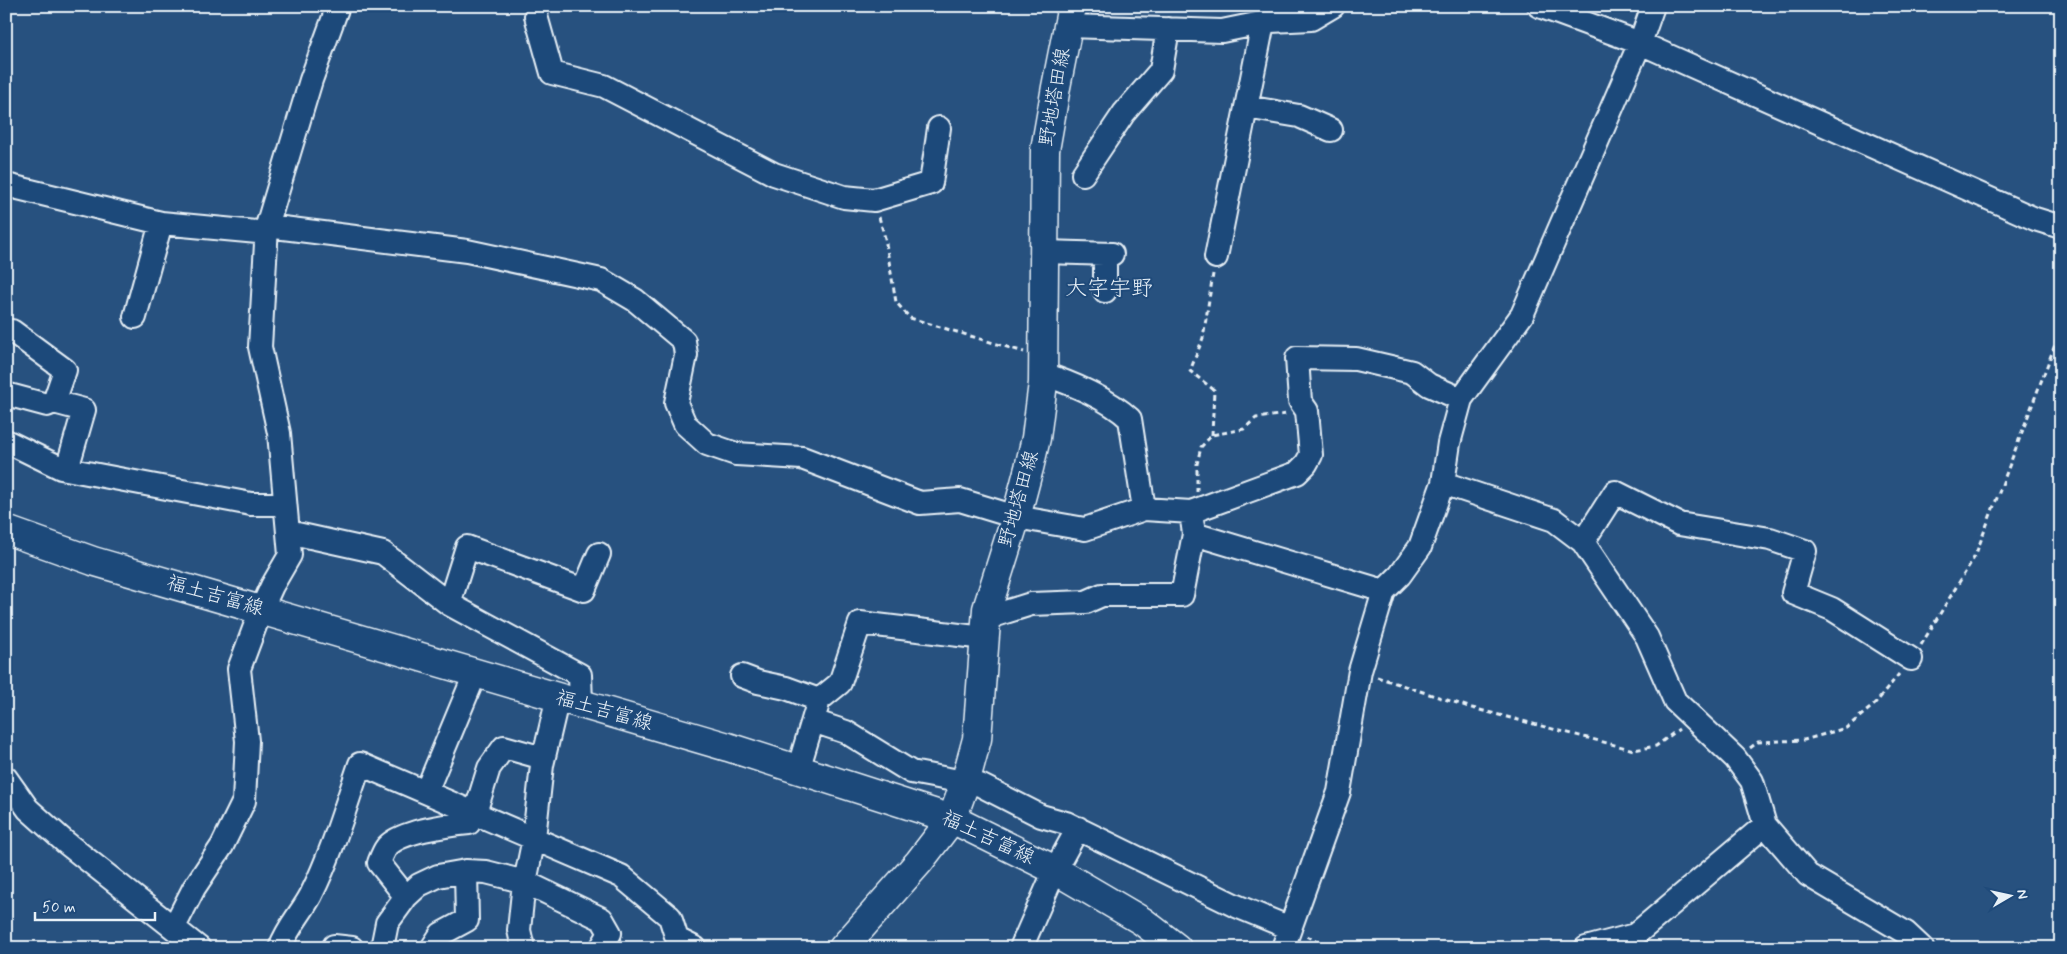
<svg xmlns="http://www.w3.org/2000/svg" width="2067" height="954" font-family="Mynerve,'Klee One',sans-serif">
  <style>
    .lines { fill: none; stroke-linecap: round; stroke-linejoin: round }
    .minor-casing { stroke: #e8f1f8; stroke-width: 26 }
    .major-casing { stroke: #e8f1f8; stroke-width: 31 }
    .path { stroke: #e8f1f8; stroke-width: 3; stroke-dasharray: 5 4; stroke-linecap: butt }
    .minor { stroke: #1f4a7a; stroke-width: 22 }
    .major { stroke: #1f4a7a; stroke-width: 28 }
    .labels { text-anchor: middle; dominant-baseline: central; stroke-width: 4; stroke-linejoin: round; paint-order: stroke }
    .street-label { font-size: 20px; fill: #e8f1f8; stroke: #1f4a7a }
    .quarter-label { font-size: 22px; fill: #e8f1f8; stroke: #1f4a7a }
  </style>
  <rect width="100%" height="100%" fill="#27517f"/>
  <filter id="ink" filterUnits="userSpaceOnUse"><feTurbulence type="fractalNoise" baseFrequency=".02" numOctaves="2"/><feDisplacementMap in="SourceGraphic" scale="10" xChannelSelector="R" yChannelSelector="G"/><feConvolveMatrix kernelMatrix="1 2 1 2 8 2 1 2 1" color-interpolation-filters="sRGB"/></filter>
  <g filter="url(#ink)">
    <g class="lines">
      <defs>
        <path id="minor" d="M538,6L536,16L552,73L604,86L774,174L844,197L874,200L931,183L939,128
          M1539,6L1640,43L2035,219L2061,227
          M1068,26L1222,31L1271,21L1311,19L1333,6
          M1246,107L1299,116L1331,130
          M1083,174L1124,113L1161,70L1168,29
          M6,185L161,223L268,233
          M267,226L467,251L601,280L635,300L684,341L686,355L676,403L685,424L707,444L736,454L802,458L920,503L960,500L1016,517L1085,529L1144,509L1191,512L1194,534L1384,591
          M1044,252L1112,254
          M1105,254V291
          M1216,257L1263,23
          M135,317L161,223
          M6,333L12,331L65,370L54,402L47,405L6,394
          M1043,374C1071,383 1109,399 1130,419L1144,509
          M54,402L84,410L67,469
          M6,441L61,468L251,504H285
          M1443,483L1554,520L1583,542L1647,637L1675,701L1735,758L1752,781L1765,825L1808,875L1906,933L1922,948
          M1191,512L1297,473L1306,464L1311,455L1307,411L1300,401L1297,358L1356,359L1412,372L1429,385L1461,399
          M288,532L383,553L449,604
          M1583,542L1615,492L1679,524L1770,539L1805,551L1793,593L1832,609L1911,659
          M986,618L1031,604L1086,602L1102,595H1182L1194,534
          M742,676L758,682L786,688L819,700
          M581,704L580,675L449,604L467,547L584,590L599,554
          M813,721L846,732L911,772L980,785L1041,816L1066,823L1234,905L1290,928
          M798,770L819,700L840,683L860,623L984,638
          M6,778L28,809L65,842L199,948
          M426,792L475,674
          M406,897L379,863C381,858 383,852 386,848C398,831 449,825 469,823L475,813L489,768L504,747L543,758
          M174,927L194,888L222,846L244,801L247,741L239,669L261,610L272,586L290,555L279,433L260,347L267,226L311,80L338,6
          M280,948C288,926 301,914 311,895C332,853 345,808 360,764L621,876L670,917L677,939L695,948
          M333,948L334,946L352,948
          M382,948L387,923L406,897L419,885L438,876L466,871
          M432,948L441,934L467,920L466,871L486,872L525,882L602,919L610,933L601,948
          M523,948L519,930L523,892L534,838L542,765L558,697
          M1021,948L1055,870L1078,828
          M1283,948L1339,792L1360,671L1384,591L1400,575L1420,547L1443,483L1449,443L1461,399L1522,315L1640,43L1653,6
          M1586,948L1635,935L1765,825"/>
        <path id="major" d="M6,530L93,561L728,747L952,819L1055,870L1142,921L1177,948
          M843,948L919,862L952,819L965,783L977,739L987,609L1016,517L1029,468L1036,438L1043,383L1045,150L1056,87L1072,6"/>
      </defs>
      <!-- minor casing -->
      <use href="#minor" class="minor-casing"/>
      <!-- major casing -->
      <use href="#major" class="major-casing"/>
      <!-- path -->
      <path class="path" d="M879,217L885,238L896,302L910,318L1024,352
        M1212,435L1214,390L1190,371L1203,338L1213,274
        M1197,492V464L1201,447L1212,435L1244,429L1256,418L1287,414
        M1921,645L1975,556L2061,329
        M1377,677L1472,708L1634,750L1656,746L1679,729
        M1750,748L1758,742L1804,740L1846,728L1875,704L1899,674
        M1307,936L1331,948"/>
      <!-- minor -->
      <use href="#minor" class="minor"/>
      <!-- major -->
      <use href="#major" class="major"/>
    </g>
  </g>
  <g class="labels">
    <!-- street labels -->
    <g class="street-label">
      <text transform="translate(1055 97) rotate(-80)">野地塔田線</text>
      <text transform="translate(1019 499) rotate(-74)">野地塔田線</text>
      <text transform="translate(215 596) rotate(16)">福土吉富線</text>
      <text transform="translate(604 711) rotate(16)">福土吉富線</text>
      <text transform="translate(988 838) rotate(25)">福土吉富線</text>
    </g>
    <!-- quarter labels -->
    <g class="quarter-label">
      <text x="1109" y="289">大字宇野</text>
    </g>
  </g>
  <!-- margin -->
  <rect width="2067" height="954" fill="none" stroke="#1f4a7a" stroke-width="25"/>
  <rect x="12" y="12" width="2042" height="929" fill="none" stroke="#e8f1f8" stroke-width="2" filter="url(#ink)"/>
  <!-- north arrow -->
  <g transform="translate(2010 896) rotate(81)" stroke="#1f4a7a" stroke-width="4" paint-order="stroke">
  <path d="M0-4L9 19L0 12L-9 19Z" fill="#e8f1f8"/>
  <text y="-8" font-size="14" font-weight="bold" text-anchor="middle" fill="#e8f1f8">N</text>
  </g>
  <!-- scale -->
  <path d="M35 912v8h120v-8" fill="none" stroke="#e8f1f8" stroke-width="2.5"/>
  <text x="42" y="912" font-size="15" fill="#e8f1f8" stroke="#1f4a7a" stroke-width="4" paint-order="stroke">50 m</text>
</svg>
